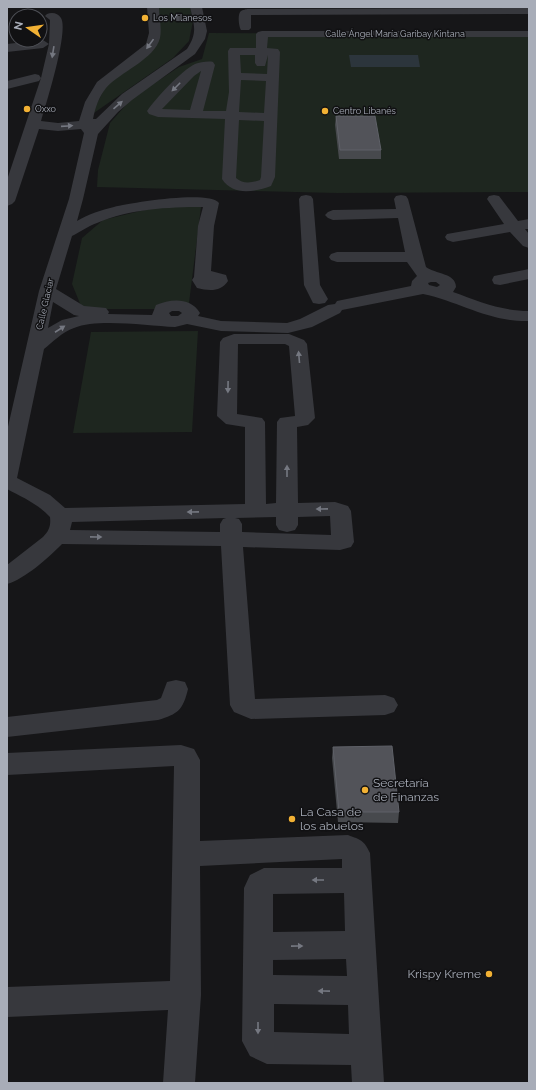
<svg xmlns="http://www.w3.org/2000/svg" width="536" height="1090" font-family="Raleway,sans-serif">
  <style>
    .green { fill: #1e261f }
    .water { fill: #2c353c }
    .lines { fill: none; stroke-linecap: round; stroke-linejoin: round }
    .minor { fill: #37383d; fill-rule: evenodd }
    .wall { fill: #47494d }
    .building { fill: #525359; stroke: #5f6168 }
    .oneway { fill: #757881 }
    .poi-dot { fill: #f2b134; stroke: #111113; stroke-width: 1.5 }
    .labels { text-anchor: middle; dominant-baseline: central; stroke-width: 3; stroke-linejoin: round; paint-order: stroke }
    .far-poi-label { font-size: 9px; fill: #a8adb8; stroke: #111113; text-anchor: start }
    .far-street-label { font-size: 9px; fill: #a8adb8; stroke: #111113 }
    .near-poi-label { font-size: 12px; fill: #a8adb8; stroke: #111113; text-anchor: start }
  </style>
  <rect width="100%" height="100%" fill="#161618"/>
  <!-- green -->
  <path class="green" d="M157,7H190L193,21L189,41L173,58L91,115L107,84L158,39Z
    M209,33L529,35V192L337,193L97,187L98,170L110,123L132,98L179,67L202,59Z
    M157,207H201L189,303L160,304L155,309H90L81,306L72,284L82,238L103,220Z
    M198,331L192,432L73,433L91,332Z"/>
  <!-- water -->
  <path class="water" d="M349,55H418L420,67H351Z"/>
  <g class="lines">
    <!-- minor -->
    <path class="minor" d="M147,7H159C159,17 162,28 160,38C155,59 120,72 106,88C99,97 95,108 93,119H96L122,94L187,49C198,32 194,25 190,7H202L207,31L205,39L195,54L132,100L118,112L98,134L83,199L77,221C89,214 101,210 114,207C130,203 209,190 219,203L214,226L211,271L226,275L228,281C221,292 209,291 197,288L192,280L194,277L198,226L203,207C167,207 130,209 97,223C88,226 80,232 72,236L56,289L84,306L106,308L109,312L108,314L152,315L156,305C171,299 190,297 200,313L198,316L221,321L287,323L300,319L328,305L335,304L337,301L411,286L412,281L417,276L407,262H337L331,260L329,257L331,254L337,252H405L398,218L333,220L328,218L325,215L328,212L333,210L396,209L394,199L396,196L401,195L406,196L408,199L426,267C435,274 456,273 456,287L453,292C478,301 501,311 529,311V321C488,322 461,302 423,294L342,310L340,313L312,327L288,333L221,331L187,324L175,327C148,326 98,318 74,328C62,332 53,342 44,349L17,478L50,495L65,508L245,504V427L226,424L217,416L220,342L223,338L234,334H289L304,340L307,344L315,418L308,425L297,427L298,503L335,502L348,506L351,511L354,542L351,547L340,550L243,547L255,699L385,695L394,698L398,705L394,712L385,715L251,719L234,712L230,705L221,546L62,544C48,558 25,579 7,584V565L43,537C49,531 51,526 50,517C38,504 22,497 7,489V431L39,291L69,199L84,133L81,129L58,131L39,129L15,201L12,204L7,206V180L41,78L39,81L7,89V81L35,74L39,75L41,78L49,44L43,48L7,52V44L43,40L49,44L50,20L45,16L47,14C52,12 58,13 61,18C69,31 46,104 41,121L58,123L79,121L85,102L97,82L146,44L149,33ZM431,282H436L440,285L437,287L429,285L428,283ZM53,302L74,315L79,316L62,320L48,328ZM172,311H179L182,313L178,316H171L169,313ZM238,344H285L289,346L295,416L280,418L277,422L276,503L266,504L265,422L262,418L237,414ZM330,516L331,535L242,532V524L239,519L235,518L276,517V525L279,530L287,532L295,530L298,525V517ZM226,518L223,519L220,524V532L70,530L72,522Z
      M529,8V14L251,15V28L249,30H241C239,27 237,14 241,11C242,10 247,9 248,9Z
      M262,31H529V37H268L267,48L278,49L280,52L275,177L271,186C254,192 233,196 222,179L225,119L158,117L149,114L147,111C156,98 181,71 195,64C200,62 209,61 213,62L215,65L203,111H226L229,92L228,51L230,48H256V34L258,32ZM240,55H255V63L257,66H265L268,55L267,74L241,73ZM201,71L190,110L162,109L194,76ZM241,80L266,81L264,113L239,112ZM239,120L264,121L261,177L260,180C251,183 243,184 236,178Z
      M306,195L311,196L313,199L320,285L328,299L325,303L319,304L313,303L304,285L299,199L301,196Z
      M494,195L499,196L518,221L529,219V229H525L529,234V248L523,246L510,232L453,242L447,240L445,237L447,234L504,224L487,199L489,196Z
      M529,269V279L500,285L494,284L492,280L494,276Z
      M176,680L185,682L188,689C183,710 178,714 158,720L7,737V717L157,700L161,698L167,682Z
      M181,745L194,749L200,760V841L348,835C361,840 364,840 370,853L384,1083H352L351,1065L267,1064L250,1056L242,1041L244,888L250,875L264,868H342V859L200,866L201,995L195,1083H163L168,1010L7,1017V987L170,981L174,766L7,775V753ZM344,893L345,931L273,932V894ZM346,959L347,976L273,975V960ZM274,1004L348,1005L349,1034L274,1032Z"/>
  </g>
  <!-- wall -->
  <path class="wall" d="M336,116L381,150V159H339L335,125Z
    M333,747L399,812L398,823L338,822L332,758Z"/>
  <!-- building -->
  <path class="building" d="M336,116H375L381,150H340Z
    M392,746L399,812H339L333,747Z"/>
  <!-- one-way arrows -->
  <defs><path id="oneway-solid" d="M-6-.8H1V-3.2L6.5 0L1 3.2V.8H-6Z"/></defs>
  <g class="oneway">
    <use href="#oneway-solid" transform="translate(150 44) rotate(126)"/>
    <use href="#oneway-solid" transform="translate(53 52) rotate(99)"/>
    <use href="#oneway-solid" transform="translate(176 87) rotate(135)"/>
    <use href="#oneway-solid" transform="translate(118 105) rotate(-41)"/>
    <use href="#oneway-solid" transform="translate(67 126) rotate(-4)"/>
    <use href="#oneway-solid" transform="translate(60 329) rotate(-33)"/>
    <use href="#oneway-solid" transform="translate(299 357) rotate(-95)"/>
    <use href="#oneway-solid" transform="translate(228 387) rotate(91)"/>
    <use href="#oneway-solid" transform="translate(287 471) rotate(-90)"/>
    <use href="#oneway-solid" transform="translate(322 509) rotate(179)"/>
    <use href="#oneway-solid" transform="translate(193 512) rotate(179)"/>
    <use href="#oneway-solid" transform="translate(96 537) rotate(1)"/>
    <use href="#oneway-solid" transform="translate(318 880) rotate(180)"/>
    <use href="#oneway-solid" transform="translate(297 946) rotate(-1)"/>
    <use href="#oneway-solid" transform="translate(324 991) rotate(-179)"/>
    <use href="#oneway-solid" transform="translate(258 1028) rotate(90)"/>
  </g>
  <!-- markers -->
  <g class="poi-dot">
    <circle cx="145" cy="18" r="4"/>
    <circle cx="27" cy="109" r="4"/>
    <circle cx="325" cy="111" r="4"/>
    <circle cx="365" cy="790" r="4"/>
    <circle cx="292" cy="819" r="4"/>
    <circle cx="489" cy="974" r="4"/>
  </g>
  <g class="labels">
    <!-- far-poi labels -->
    <g class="far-poi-label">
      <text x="153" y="18">Los Milanesos</text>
      <text x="35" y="109">Oxxo</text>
      <text x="333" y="111">Centro Libanés</text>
    </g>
    <!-- far-street labels -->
    <g class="far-street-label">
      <text x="395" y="34">Calle Ángel María Garibay Kintana</text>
      <text transform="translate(45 304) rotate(-77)">Calle Glaciar</text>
    </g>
    <!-- near-poi labels -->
    <g class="near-poi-label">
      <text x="373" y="783">Secretaría<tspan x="373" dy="14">de Finanzas</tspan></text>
      <text x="300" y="812">La Casa de<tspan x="300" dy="14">los abuelos</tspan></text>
      <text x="481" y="974" text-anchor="end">Krispy Kreme</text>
    </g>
  </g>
  <!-- border -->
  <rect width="536" height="1090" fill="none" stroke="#a8adb8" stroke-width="16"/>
  <!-- north arrow -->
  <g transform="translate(28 28) rotate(283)"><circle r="19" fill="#111113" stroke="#4d4f55"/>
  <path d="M0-3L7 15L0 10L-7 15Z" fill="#f2b134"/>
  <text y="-6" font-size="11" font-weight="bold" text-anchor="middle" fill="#a8adb8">N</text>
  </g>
</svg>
